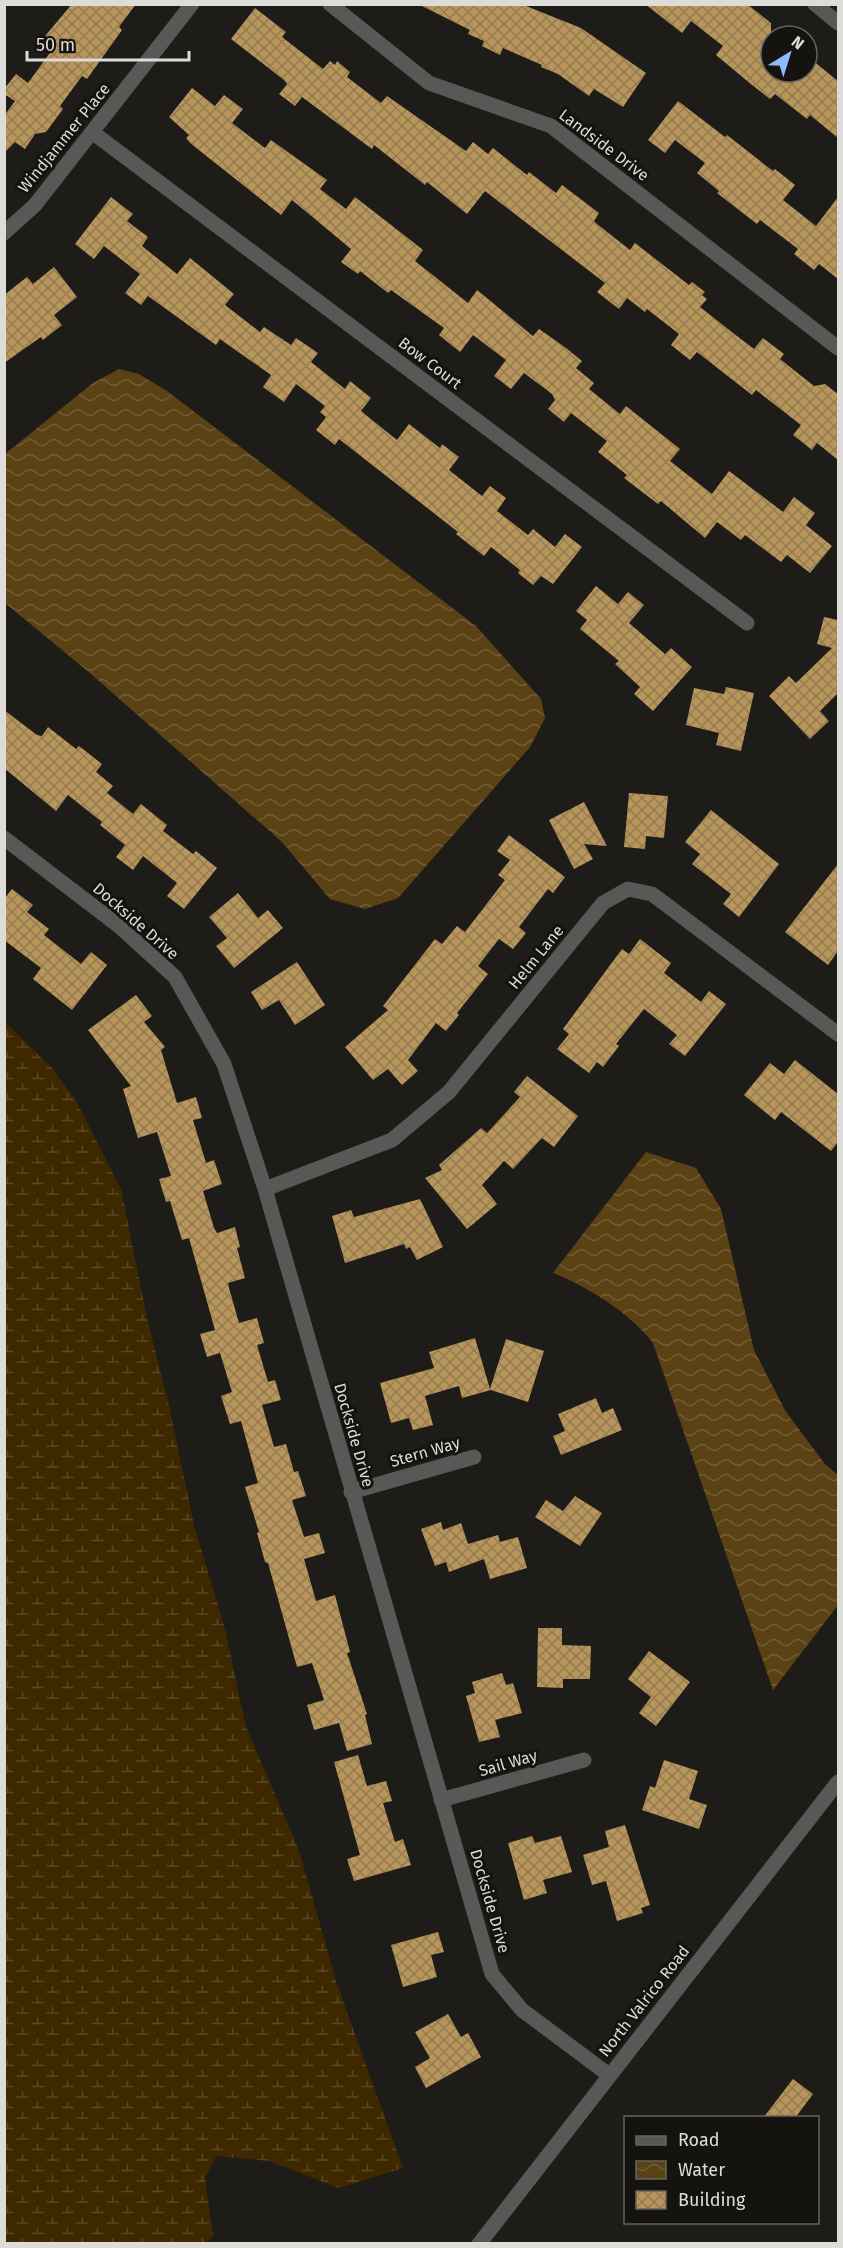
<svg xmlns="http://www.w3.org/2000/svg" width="843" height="2248" font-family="'Fira Sans',sans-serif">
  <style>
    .wetland { fill: url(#wetland-marsh) }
    .water { fill: url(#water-waves) }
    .building { fill: url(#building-cross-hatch) }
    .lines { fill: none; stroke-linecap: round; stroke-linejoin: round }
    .minor { stroke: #595856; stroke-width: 15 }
    .tertiary { stroke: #595856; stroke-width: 15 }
    .labels { text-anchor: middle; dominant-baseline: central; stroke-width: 6; stroke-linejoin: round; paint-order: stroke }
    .street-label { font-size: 16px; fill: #dddcd9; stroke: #15130f }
  </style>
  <defs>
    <pattern id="wetland-marsh" width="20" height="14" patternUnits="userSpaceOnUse" patternTransform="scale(1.5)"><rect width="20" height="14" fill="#3d2800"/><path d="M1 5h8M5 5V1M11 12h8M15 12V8" fill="none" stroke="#594725"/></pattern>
    <pattern id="water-waves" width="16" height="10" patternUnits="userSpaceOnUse" patternTransform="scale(1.5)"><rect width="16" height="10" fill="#5b4215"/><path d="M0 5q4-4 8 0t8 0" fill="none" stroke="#725d36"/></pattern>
    <pattern id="building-cross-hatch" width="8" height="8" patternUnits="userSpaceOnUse" patternTransform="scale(1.5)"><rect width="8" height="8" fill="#b8955a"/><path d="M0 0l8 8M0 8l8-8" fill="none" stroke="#957c52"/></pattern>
  </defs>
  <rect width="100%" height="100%" fill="#1e1c18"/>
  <!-- wetland -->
  <path class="wetland" d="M5,1022L53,1069L76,1101L121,1189L147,1318L169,1406L194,1525L225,1629L246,1727L299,1850L337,1984L403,2168L339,2188L269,2161L216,2156L205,2178L213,2235L206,2243H5Z"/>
  <!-- water -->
  <path class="water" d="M119,369L139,374L167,391L476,626L541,699L545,718L530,747L398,898L365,909L330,899L282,842L91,674L5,603V454L93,383Z
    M646,1152L696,1168L721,1209L754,1350L786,1412L825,1464L838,1475V1605L773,1690L653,1343C631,1314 587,1286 553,1273Z"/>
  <!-- building -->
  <path class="building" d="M72,4H136L119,27L122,30L87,79L82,76L60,106L63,109L46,132L35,134L25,149L15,142L4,153V116L15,101L4,94V89L16,74L28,83L52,50L40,42Z
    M418,4H521L581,28L646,73L623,107L594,89L589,96L558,74L541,67L542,65L503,48L500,55L482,46L484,41L468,34L470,30Z
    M645,4H747L771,23V72H807V56L838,81V138L810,115L807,119L775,94L770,99L752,85L716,55L723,46L691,21L682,33Z
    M255,8L286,32L282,37L323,69L330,61L335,65L337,61L350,72L347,77L381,103L387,96L466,151L473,142L488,154L493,148L527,175L529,172L556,193L562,185L599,213L594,221L597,224L630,250L635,243L689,285L692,282L705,292L702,295L707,299L700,307L733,333L754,349L763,338L784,354L780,359L814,386L825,384L838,394V460L817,443L812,450L793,435L801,425L756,390L752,395L697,352L690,360L671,345L679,334L647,309L645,312L627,298L619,309L597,292L605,283L485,191L467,214L427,182L425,185L374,145L372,149L302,97L295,106L279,94L287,84L284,80L231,39Z
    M192,88L215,106L224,95L243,109L232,123L265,148L271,140L327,180L320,189L346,209L355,197L404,235L423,250L415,261L468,303L477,290L533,336L539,329L566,348L582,361L576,368L594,383L589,389L620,414L626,406L680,449L670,461L712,494L729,471L783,512L794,497L815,513L806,525L832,546L810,573L787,555L781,562L745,535L741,540L717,522L705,538L661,501L658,504L624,478L627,475L598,452L607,441L571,413L564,422L548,409L555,400L552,394L524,373L511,389L494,376L506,360L473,335L460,352L439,335L444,328L391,290L388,293L360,271L358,274L341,262L351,249L292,200L281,215L190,143L186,138L189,135L169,117Z
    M678,101L725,137L727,135L773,171L775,169L795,185L783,200L816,226L838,197V279L819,264L814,270L794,254L798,249L760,220L757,224L717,193L719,191L697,173L705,163L675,140L665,153L648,140Z
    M111,197L133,214L127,221L148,237L142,246L177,274L190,258L234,294L225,305L260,332L264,327L291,345L296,338L318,353L311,362L345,389L350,381L371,398L361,411L397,440L409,424L440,448L442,444L459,457L449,470L482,496L490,486L506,498L497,511L528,535L533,529L555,547L565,534L582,547L553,584L541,576L533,585L518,573L520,570L491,547L484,556L456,534L458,532L339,439L335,445L316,430L326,417L320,412L325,406L296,384L284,402L263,387L271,375L220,339L216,345L148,296L141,305L125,293L140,274L104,246L94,259L75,244Z
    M54,267L77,297L54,315L62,325L43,340L41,337L4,363V295L27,277L33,284Z
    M596,586L618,604L628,592L644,605L629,623L665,654L671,648L692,667L653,711L634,694L640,687L615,664L619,661L580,629L587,620L576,611Z
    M824,617L838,620V693L820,711L829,721L810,739L769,696L789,676L796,683L832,648L817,644Z
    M726,687L754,693L741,751L716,745L719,733L686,725L694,688L724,694Z
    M4,710L37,735L42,736L48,727L76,749L79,746L102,764L96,772L113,786L107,793L133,814L141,804L167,825L163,831L193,854L196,851L217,868L184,909L167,896L177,883L143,856L133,870L116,857L125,845L100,825L102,822L68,795L56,811L4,768Z
    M629,793L668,796L664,838L646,836L645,849L624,847Z
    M584,802L607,846L584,844L593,859L574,869L549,820Z
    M711,810L779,864L739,917L723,904L731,894L692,864L700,854L685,842Z
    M509,835L565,877L553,893L548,889L519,927L526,933L513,949L499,939L478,966L488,974L457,1013L459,1015L446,1031L436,1023L408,1060L418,1071L402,1085L388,1069L373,1080L345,1047L388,1010L383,1006L435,939L442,944L457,926L465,932L505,880L498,875L510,860L497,851Z
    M838,864V951L828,965L785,932Z
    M12,889L33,905L27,912L49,929L44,935L81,964L91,952L107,965L72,1010L33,979L41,968L4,940V899Z
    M238,893L258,918L268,910L283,928L234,968L216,946L227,938L209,917Z
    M640,939L671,963L664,973L701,1002L709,991L726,1004L685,1056L669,1044L677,1035L644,1009L616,1044L619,1046L603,1067L597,1062L589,1073L557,1049L569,1034L563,1029L622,949L629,954Z
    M297,962L325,1005L295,1025L279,1000L262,1010L251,992Z
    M136,995L152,1016L144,1022L165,1047L161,1050L177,1103L196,1097L202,1118L193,1120L206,1163L214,1160L222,1184L203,1191L214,1228L217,1233L235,1227L240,1247L237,1248L245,1278L228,1283L229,1288L239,1323L257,1318L264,1343L257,1345L268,1382L275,1380L281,1400L262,1405L274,1447L286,1444L294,1472L298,1471L306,1496L292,1500L304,1537L319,1533L325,1553L304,1559L316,1601L335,1595L350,1652L347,1653L367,1714L365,1715L372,1744L347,1751L339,1723L314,1730L307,1705L324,1700L312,1663L297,1667L268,1563L265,1562L257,1533L259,1532L245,1487L258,1483L241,1421L230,1424L221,1396L232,1392L220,1353L207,1357L200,1334L215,1330L189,1238L182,1240L170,1201L166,1202L159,1179L171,1176L157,1132L138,1138L123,1089L131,1086L88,1030Z
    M795,1060L838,1094V1142L831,1151L781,1112L775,1120L744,1095L770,1063L784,1074Z
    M527,1076L578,1116L554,1147L542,1138L513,1169L504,1161L482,1185L497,1204L467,1229L425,1178L442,1170L439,1165L481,1128L487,1133L520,1097L514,1092Z
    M420,1199L443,1247L417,1260L410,1247L406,1249L404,1244L345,1263L332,1216L351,1210L354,1217Z
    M475,1338L490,1389L506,1339L544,1351L528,1402L491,1390L462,1398L459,1386L425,1396L433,1425L413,1430L409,1418L391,1423L380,1383L434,1368L429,1352Z
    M596,1398L602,1413L613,1408L622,1430L561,1455L553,1436L565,1431L558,1414Z
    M575,1496L602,1513L580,1546L535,1517L546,1500L563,1511Z
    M441,1522L443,1530L461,1523L468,1544L498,1535L500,1542L518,1537L527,1568L490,1579L484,1559L449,1572L446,1562L435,1566L421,1529Z
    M538,1628H562V1645L591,1646L590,1679H563V1688L537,1687Z
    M649,1651L690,1682L656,1726L639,1713L651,1697L628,1679Z
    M502,1673L506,1685L513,1683L522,1713L495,1720L500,1737L479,1742L466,1696L475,1693L472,1682Z
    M358,1755L367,1786L386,1781L392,1801L383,1803L395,1842L403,1839L411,1865L354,1881L347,1859L360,1855L334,1762Z
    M664,1760L698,1771L689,1799L707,1805L699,1829L642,1810L650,1786L655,1788Z
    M625,1825L650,1905L641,1908L643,1913L617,1921L606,1881L592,1885L583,1855L609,1847L605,1831Z
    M532,1836L535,1843L561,1836L572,1872L543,1880L547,1893L524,1900L508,1843Z
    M438,1932L444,1952L431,1955L437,1977L403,1987L391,1945Z
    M448,2014L461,2037L468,2033L481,2057L426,2088L415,2067L430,2058L415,2032Z
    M793,2079L813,2094L795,2118H763Z"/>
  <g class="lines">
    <!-- minor -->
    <path class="minor" d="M330,4L429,83L551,126L838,348
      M815,4L838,23
      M92,132L747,623
      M4,233L35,205L192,4
      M4,838L119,926L175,977L224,1064L265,1189L492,1974L522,2010L609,2075
      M265,1189L392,1140L449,1092L603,903L628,889L652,894L838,1034
      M351,1492L474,1457
      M441,1800L584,1760"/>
    <!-- tertiary -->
    <path class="tertiary" d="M479,2244L838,1782"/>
  </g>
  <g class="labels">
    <!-- street labels -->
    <g class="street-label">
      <text transform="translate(64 138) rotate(-51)">Windjammer Place</text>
      <text transform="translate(604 145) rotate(37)">Landside Drive</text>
      <text transform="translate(430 363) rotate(37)">Bow Court</text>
      <text transform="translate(136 921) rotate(41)">Dockside Drive</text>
      <text transform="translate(536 957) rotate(-51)">Helm Lane</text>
      <text transform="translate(354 1435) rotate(74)">Dockside Drive</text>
      <text transform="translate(425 1452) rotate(-16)">Stern Way</text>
      <text transform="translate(508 1763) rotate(-16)">Sail Way</text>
      <text transform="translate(490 1901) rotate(74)">Dockside Drive</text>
      <text transform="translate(644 2001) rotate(-52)">North Valrico Road</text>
    </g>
  </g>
  <!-- border -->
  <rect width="843" height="2248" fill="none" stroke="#dddcd9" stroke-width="12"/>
  <!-- legend -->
  <rect x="624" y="2116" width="195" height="108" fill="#15130f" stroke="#656360" stroke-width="1.5"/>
  <rect x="636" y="2136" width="30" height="9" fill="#595856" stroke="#656360" stroke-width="1.5"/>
  <text x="678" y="2146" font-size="18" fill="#dddcd9">Road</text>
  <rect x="636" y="2161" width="30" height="18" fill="url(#water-waves)" stroke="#656360" stroke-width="1.5"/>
  <text x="678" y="2176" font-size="18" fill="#dddcd9">Water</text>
  <rect x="636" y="2191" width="30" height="18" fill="url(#building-cross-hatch)" stroke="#656360" stroke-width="1.5"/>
  <text x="678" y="2206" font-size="18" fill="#dddcd9">Building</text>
  <!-- north arrow -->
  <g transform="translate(789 54) rotate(38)"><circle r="28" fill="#15130f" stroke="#656360" stroke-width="1.5"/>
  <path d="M0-4.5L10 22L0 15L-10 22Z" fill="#8eb9fc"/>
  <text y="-9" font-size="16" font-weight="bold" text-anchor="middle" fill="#dddcd9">N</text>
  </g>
  <!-- scale -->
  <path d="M27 51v9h162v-9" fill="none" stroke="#dddcd9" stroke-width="3"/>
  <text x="36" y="51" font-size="18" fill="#dddcd9" stroke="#15130f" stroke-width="4.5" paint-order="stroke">50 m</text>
</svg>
